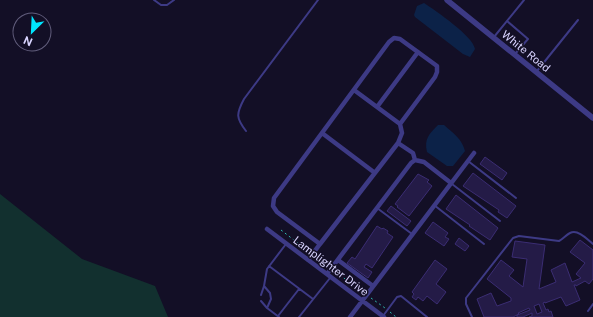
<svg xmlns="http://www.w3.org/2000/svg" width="593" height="317" font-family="'Public Sans',sans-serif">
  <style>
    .green { fill: #12302f }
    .water { fill: #0c2248 }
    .building { fill: #241b47; stroke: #3b2d73; fill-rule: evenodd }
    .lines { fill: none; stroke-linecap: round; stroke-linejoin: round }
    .path { stroke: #2fb8b0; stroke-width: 1; stroke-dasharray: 2 3; stroke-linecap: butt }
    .service { stroke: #3d3a85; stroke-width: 2 }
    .minor { stroke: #3d3a85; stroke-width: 4.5 }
    .tertiary { stroke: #3d3a85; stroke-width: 5.5 }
    .labels { text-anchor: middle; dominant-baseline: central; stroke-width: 3; stroke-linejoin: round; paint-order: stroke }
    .street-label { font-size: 11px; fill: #d9d4ff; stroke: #130f26 }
  </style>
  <rect width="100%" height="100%" fill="#130f26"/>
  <!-- green -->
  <path class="green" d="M0,194L82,259L155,286L168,317H0Z"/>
  <!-- water -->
  <path class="water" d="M424,3C436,11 473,36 475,49L470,57L463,54L415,17L414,15L417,6Z
    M438,125H444C453,133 462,139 465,151L453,166H447L427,152C424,139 429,134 438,125Z"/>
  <!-- building -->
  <path class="building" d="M485,157L507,173L502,180L480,164Z
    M473,173L516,206L507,218L498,212L499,210L463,186Z
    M418,174L429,180L427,182L432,186L409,216L397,207L398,206L395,204Z
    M456,195L498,228L490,240L469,226L470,225L446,209Z
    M391,206L411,221L407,226L387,211Z
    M433,222L448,233L445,237L449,239L444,246L425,233Z
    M377,226L382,229L383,228L388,231L387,233L393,237L372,268L366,264L364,267L372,272L368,278L347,263L352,257L355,259Z
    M459,238L469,246L465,251L455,244Z
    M580,240L593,250V279L589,284L585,281L576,286V285H574L580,300L566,306L561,297L545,303V302L543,303L546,310L548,309L549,312L551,311L553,317H529L532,316V313L523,317H517V315L530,310L529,308L518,313L519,314L513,317H484L477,299L491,293L497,306L511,301V298L487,279L501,260L514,270L509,276L523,287L527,259L512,257L515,241L545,245L539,289L556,282L551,270L565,263L572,282L581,278L576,274L585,263L570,252ZM539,304L542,312L537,314L534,306Z
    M435,260L447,269L436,284L446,292L437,304L427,296L423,301L418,297L416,300L412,297L414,294L412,292Z"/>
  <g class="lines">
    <!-- path -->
    <path class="path" d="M281,230L308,251
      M317,257L327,265
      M336,272L362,292
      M371,298L385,308
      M390,312L396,317"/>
    <!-- service -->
    <path class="service" d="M154,0L161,5H167L174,0
      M507,21L528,39L515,54
      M494,37L524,0
      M537,71L578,20
      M246,131C236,118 236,114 244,99L318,0
      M468,161L516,198
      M452,184L500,221
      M434,205L484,244
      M377,208L412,234
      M269,266L313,299
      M261,295L264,286
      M261,301L267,308
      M588,311L593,304
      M278,316L299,289
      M383,316L397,297L401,296L427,317
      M279,317L267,308L271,299L270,293L264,286L267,269L286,244
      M299,317L330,278
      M472,317L466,304V298L513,238L519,236L559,241C563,239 566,235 570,233C578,229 587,239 593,244"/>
    <!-- minor -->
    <path class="minor" d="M354,90L400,124
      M377,107L418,52
      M322,133L375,173
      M267,229L384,317
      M320,244L398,143
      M308,260L320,244L277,212L273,206L274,198L389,42L394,38L400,39L437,66V72L435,77L400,124L402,133L398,143L413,153L415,160
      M338,260L373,286
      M327,274L411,163L415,160L424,162L451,183
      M350,317L474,153"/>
    <!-- tertiary -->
    <path class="tertiary" d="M447,0L593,118"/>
  </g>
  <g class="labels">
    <!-- street labels -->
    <g class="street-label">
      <text transform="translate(526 51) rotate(39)">White Road</text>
      <text transform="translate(331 266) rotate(37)">Lamplighter Drive</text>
    </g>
  </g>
  <!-- north arrow -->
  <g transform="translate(32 32) rotate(204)"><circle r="19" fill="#130f26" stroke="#625e7d"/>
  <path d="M0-3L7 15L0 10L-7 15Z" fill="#00e5ff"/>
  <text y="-6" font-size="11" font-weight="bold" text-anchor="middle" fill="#d9d4ff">N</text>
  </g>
</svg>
